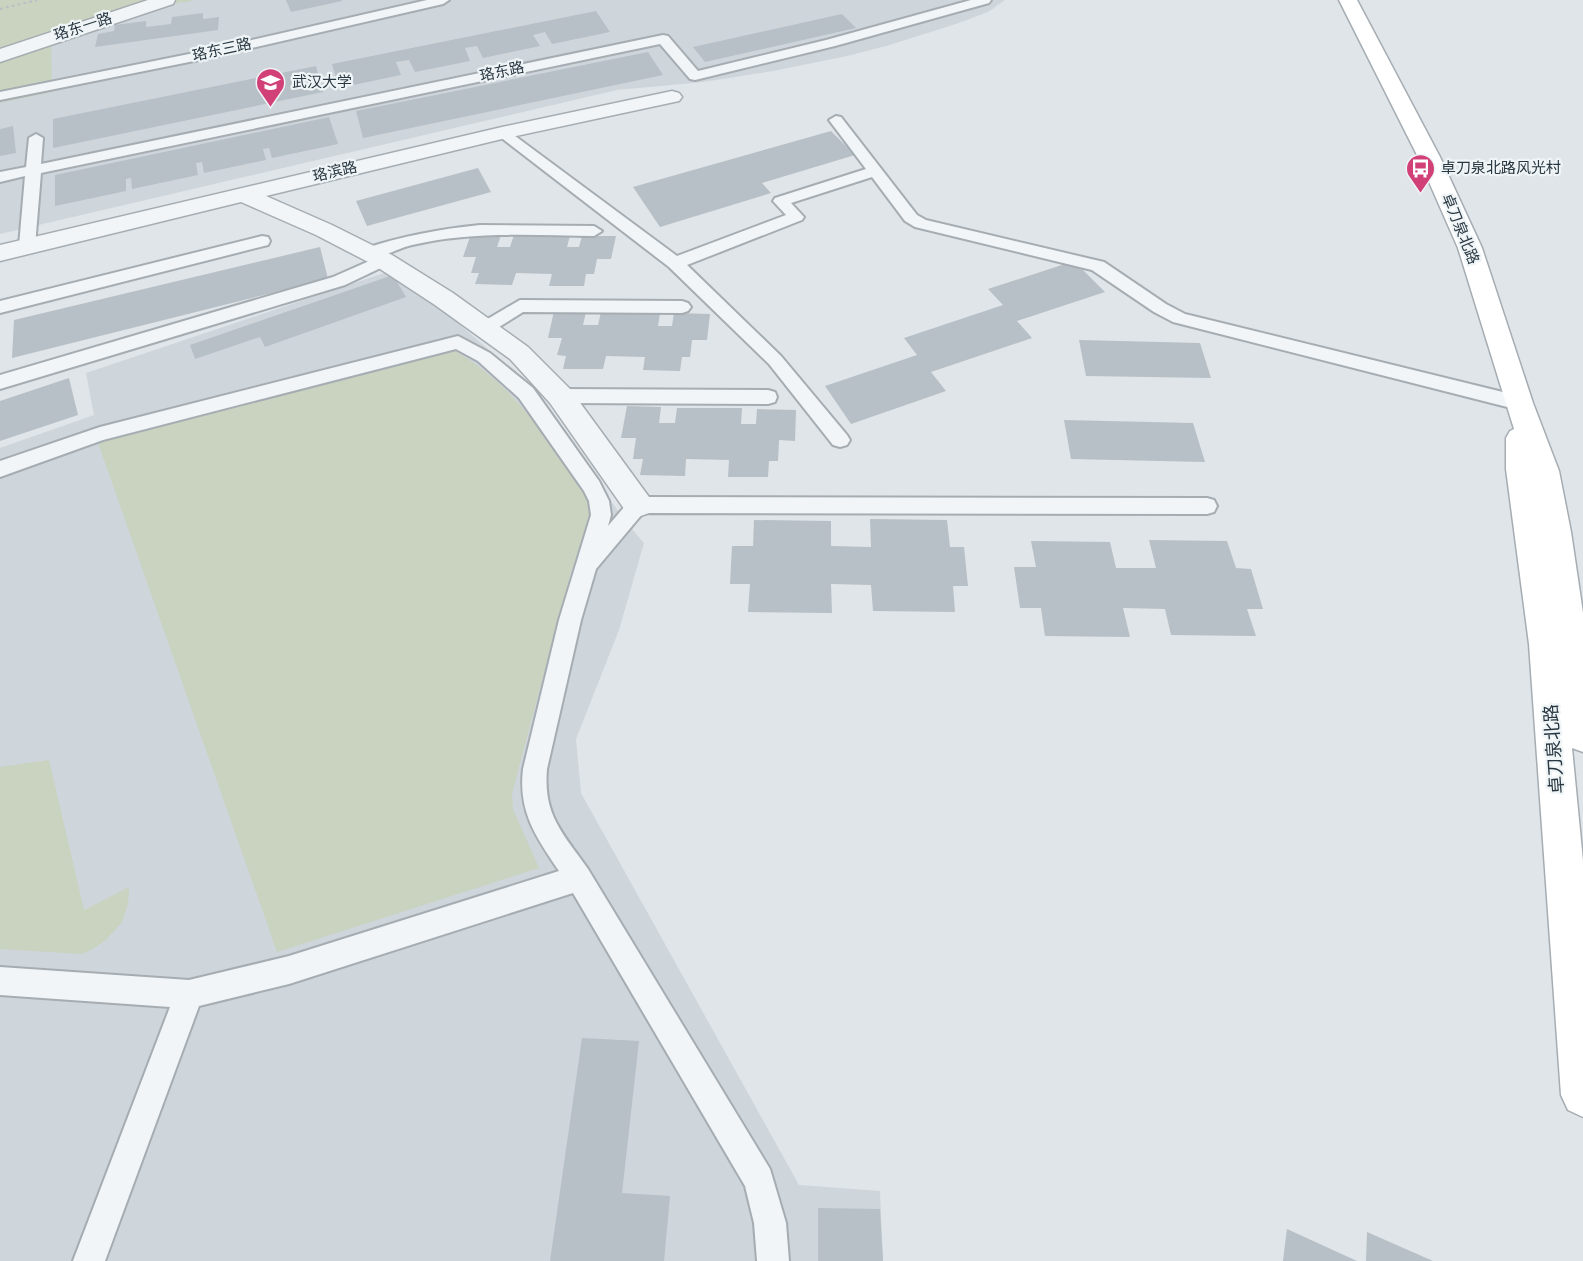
<svg xmlns="http://www.w3.org/2000/svg" width="1583" height="1261" font-family="'Alegreya Sans','Noto Sans SC',sans-serif">
  <style>
    .built { fill: #ced5db }
    .green { fill: #c9d3c0 }
    .building { fill: #b7c0c6 }
    .lines { fill: none; stroke-linecap: round; stroke-linejoin: round }
    .lane-casing { stroke: #a5adb3; stroke-width: 4 }
    .street-casing { stroke: #a5adb3; stroke-width: 3 }
    .secondary-casing { stroke: #a5adb3; stroke-width: 3 }
    .path { stroke: #b9c0c4; stroke-width: 2; stroke-dasharray: 3 3; stroke-linecap: butt }
    .lane { fill: #f2f5f7; fill-rule: evenodd }
    .street { fill: #f2f5f7; fill-rule: evenodd }
    .secondary { fill: #fff; fill-rule: evenodd }
    .labels { text-anchor: middle; dominant-baseline: central; stroke-width: 4.5; stroke-linejoin: round; paint-order: stroke }
    .far-street-label { font-size: 15px; fill: #283741; stroke: #eff4f6 }
    .far-poi-label { font-size: 15px; fill: #283741; stroke: #eff4f6; text-anchor: start }
    .street-label { font-size: 18px; fill: #283741; stroke: #eff4f6 }
  </style>
  <rect width="100%" height="100%" fill="#e0e5e9"/>
  <!-- built -->
  <path class="built" d="M0,0H1005L988,12L956,24L886,46L847,56L773,71L703,82L617,90L0,234Z
    M390,271L435,303L527,383L626,522L644,543L619,630L576,739L581,793L799,1185L880,1191L883,1261H0V448L94,415L86,373Z"/>
  <!-- green -->
  <path class="green" d="M0,0H196L153,8L51,42L52,92L0,103Z
    M453,350C515,384 550,443 589,499V521L570,575L512,794L513,809L539,868L277,952L98,443Z
    M49,760L84,910L129,887L128,904L122,922L106,940L93,949L82,954L0,949V767Z"/>
  <!-- building -->
  <path class="building" d="M286,0H342V1L291,12Z
    M596,11L610,32L552,44L545,32L533,35L540,46L483,58L477,46L465,48L470,61L415,72L409,60L396,62L401,75L339,88L332,64Z
    M203,13V19L219,17L218,30L95,47L98,34L114,31L115,25L146,21V27L171,24L172,17Z
    M842,14L856,28L705,62L693,47Z
    M648,52L663,75L363,138L356,111Z
    M316,66L323,92L53,148V119Z
    M329,117L338,144L272,158L269,148L263,149L266,160L204,173L202,162L196,163L198,175L132,189L131,178L126,179V191L55,206V175Z
    M13,126L16,153L0,156V129Z
    M831,131L855,155L762,183L771,193L660,227L633,187Z
    M478,168L491,192L367,226L356,201Z
    M471,234L501,235L497,247H510L514,235L570,236L567,247H579L582,236H616L611,259H597L594,274H586L584,286H549L552,274L516,273L512,285L475,284L479,273H471L476,257H463Z
    M320,247L328,279L12,358L14,320Z
    M1074,261L1105,292L1017,321L1032,338L931,372L946,391L851,424L825,386L917,355L904,338L1003,305L988,289Z
    M393,275L406,297L265,347L260,337L195,359L190,345Z
    M554,311L586,312L583,325H598L601,312L660,313L658,326H672L674,313L710,314L707,340H692L690,357H682L680,371L643,370L645,357L606,356L603,369H563L566,356L557,355L562,338H548Z
    M1079,340L1200,343L1211,378L1086,376Z
    M69,378L78,415L0,441V401Z
    M627,406L661,407L659,423H675L677,408H742L741,424H756L757,409L796,410L795,441L779,440L778,461H769L768,477H728L729,460L686,459L685,476L640,475L643,459H633L636,438H621Z
    M1064,420L1193,423L1205,462L1071,459Z
    M870,519L947,520L950,547H964L968,586H953L955,612L873,611L871,585L831,584L832,613L748,612L750,584H730L732,546H753L754,520L831,521V546L871,547Z
    M1149,540L1227,541L1236,568L1251,569L1263,609H1247L1256,636L1171,635L1165,609L1123,608L1130,637L1045,636L1041,608H1020L1014,567H1036L1031,541L1110,542L1116,568H1156Z
    M582,1038L639,1041L622,1193L670,1196L664,1261H550Z
    M818,1208L880,1209L883,1261H818Z
    M1287,1229L1357,1261H1283Z
    M1367,1232L1433,1261H1366Z"/>
  <g class="lines">
    <defs>
      <path id="lane" d="M427,0H449L443,4L204,59L0,100V92L204,51Z
        M971,0H991L989,3L835,46L695,80L690,79L660,44L41,173L35,246L33,250H21L19,246L25,176L0,182V172L26,167L29,138L36,134L43,138L41,164L663,35L668,36L698,71L826,40Z
        M836,116L841,117L917,215L926,220L1104,262L1166,304L1185,314L1519,396L1526,398L1528,403L1526,408L1519,410L1173,322L1154,312L1092,270L915,227L905,221L872,177L791,203L804,217L802,220L687,265L781,356L847,435L850,440L847,445L840,447L833,445L769,364L669,267L495,133L497,130H507L677,256L786,215L773,201L775,198L866,169L829,120Z
        M480,225L594,226L602,231L594,236C533,235 472,231 412,245C398,248 378,261 363,257L361,253L363,249C402,236 440,229 480,225Z
        M262,236L268,237L270,241L268,245L0,313V301Z
        M383,255L389,256L391,260L389,264L345,285L0,389V375L333,277Z
        M520,300L682,301L688,303L691,307L688,311L682,313L523,312L491,332H479L476,328L479,324Z
        M458,336L490,353L533,388L599,481L609,501L611,515L608,526L631,499L638,497L1207,498L1214,500L1217,506L1214,512L1207,514L643,513L596,569L581,620L547,769C543,816 563,833 588,869L770,1169L786,1223L789,1261H757L754,1223L745,1186L573,893L289,984L199,1006L105,1261H73L170,1007L0,995V967L189,980L289,956L559,871C536,837 518,812 523,769L559,620L591,515L589,501L584,491L519,398L478,361L456,349L103,440L0,477V461L100,427Z
        M560,389L768,390L775,392L777,397L775,402L768,404L560,403L553,401L551,396L553,391Z"/>
      <path id="street" d="M148,0H175L173,4L0,62V49Z
        M672,91L679,93L682,97L679,101L502,139L266,196L332,225L392,255L453,293L528,347L570,389L649,497L653,505L649,513L638,517L627,513L550,403L510,359L435,305L374,265L316,235L241,202L0,261V245L502,127Z"/>
      <path id="secondary" d="M1339,0H1357L1440,157L1482,248L1533,403L1559,471L1571,532L1583,613V752L1572,748L1583,861V1117L1568,1110L1561,1095L1529,644L1506,469V438L1510,431L1514,429L1458,248L1418,157Z"/>
    </defs>
    <!-- lane casing -->
    <use href="#lane" class="lane-casing"/>
    <!-- street casing -->
    <use href="#street" class="street-casing"/>
    <!-- secondary casing -->
    <use href="#secondary" class="secondary-casing"/>
    <!-- path -->
    <path class="path" d="M0,9L37,0"/>
    <!-- lane -->
    <use href="#lane" class="lane"/>
    <!-- street -->
    <use href="#street" class="street"/>
    <!-- secondary -->
    <use href="#secondary" class="secondary"/>
  </g>
  <!-- icons -->
  <defs>
    <symbol id="university-pin" viewBox="-11 -11 22 30"><path d="M0 17L-7.5 6A9.5 9.5 0 1 1 7.5 6Z" fill="#d14178" stroke="#eff4f6"/><path d="M0-5L7-2L0 1L-7-2ZM-4 1L0 2.5L4 1V4Q0 6-4 4Z" fill="#fff"/></symbol>
    <symbol id="bus-pin" viewBox="-11 -11 22 30"><path d="M0 17L-7.5 6A9.5 9.5 0 1 1 7.5 6Z" fill="#d14178" stroke="#eff4f6"/><path d="M-5-6H5V4H4V6H2V4H-2V6H-4V4H-5ZM-3.5-4V0h7V-4ZM-3.5 1.2v1.5H-2V1.2ZM2 1.2v1.5H3.5V1.2Z" fill="#fff"/></symbol>
  </defs>
  <g fill-rule="evenodd">
    <use href="#university-pin" x="254" y="66" width="33" height="45"/>
    <use href="#bus-pin" x="1404" y="152" width="33" height="45"/>
  </g>
  <g class="labels">
    <!-- far-street labels -->
    <g class="far-street-label">
      <text transform="translate(83 27) rotate(-18)">珞东一路</text>
      <text transform="translate(222 50) rotate(-12)">珞东三路</text>
      <text transform="translate(502 72) rotate(-12)">珞东路</text>
      <text transform="translate(335 172) rotate(-13)">珞滨路</text>
      <text transform="translate(1460 229) rotate(68)">卓刀泉北路</text>
    </g>
    <!-- far-poi labels -->
    <g class="far-poi-label">
      <text x="292" y="82">武汉大学</text>
      <text x="1441" y="168">卓刀泉北路风光村</text>
    </g>
    <!-- street labels -->
    <g class="street-label">
      <text transform="translate(1555 749) rotate(-94)">卓刀泉北路</text>
    </g>
  </g>
</svg>
